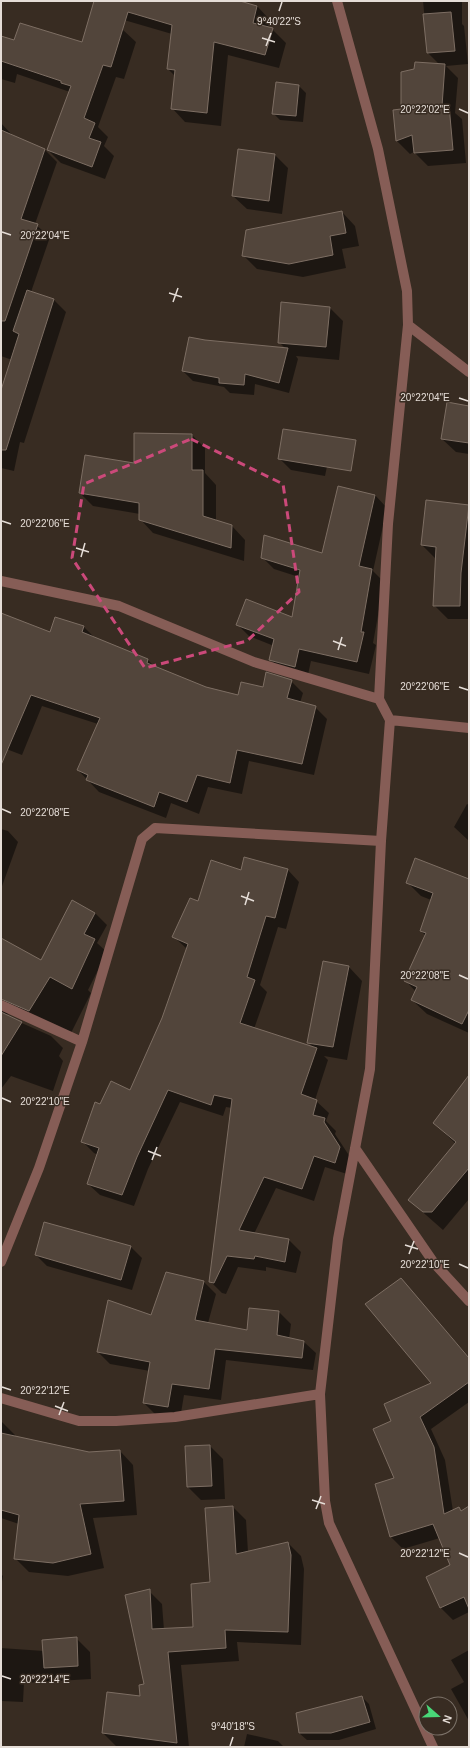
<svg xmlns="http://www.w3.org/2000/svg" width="470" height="1748" font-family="Helvetica,sans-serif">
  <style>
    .shadow { fill: #0007 }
    .building { fill: #52453b; stroke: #7d6e63 }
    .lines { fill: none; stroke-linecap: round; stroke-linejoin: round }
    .street { stroke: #865d56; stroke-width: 10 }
    .marked { fill: none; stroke: #cb497a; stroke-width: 3; stroke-dasharray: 8 5; stroke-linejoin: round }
    .ticks { fill: none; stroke: #e5ddd7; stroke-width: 1.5 }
    .ticks-label { font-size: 10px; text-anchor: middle; fill: #e5ddd7; stroke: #382c22; stroke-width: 3; stroke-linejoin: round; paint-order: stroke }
  </style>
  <rect width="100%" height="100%" fill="#382c22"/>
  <!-- shadow -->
  <path class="shadow" d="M112,1H236L257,6L270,20L268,28L272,29L286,43L279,68L228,55L221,126L185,122L172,108L175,76L168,69L172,34L124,20Z
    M423,1H462V24L464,26L468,64L446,66L458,78L455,113L462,119L466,163L428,166L414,152L410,154L397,141L402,110L440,65L428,53Z
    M122,29L136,42L124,79L116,77L98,127L108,137L104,146L114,156L105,179L61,163L48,150L70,92L17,74L15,83L1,79V37L15,41L83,43Z
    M299,86L306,93L303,122L280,120L273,113Z
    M1,123L14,137L45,150L57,162L35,224L50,237L31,292L54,300L66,312L24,443L20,442L14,471L1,468V393L12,360L1,356Z
    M275,155L288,168L282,214L247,209L233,196Z
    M342,212L355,226L359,246L342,249L346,268L303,277L257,269L243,255Z
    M330,308L343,321L339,360L296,356L298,359L289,393L255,384L254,395L230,393L224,387L193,381L183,371L205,341L285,348L279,342Z
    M469,407V454L456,452L442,439Z
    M192,435L205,448V473L216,485V521L232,526L245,540L244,561L153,533L140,519V514L93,506L80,493Z
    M331,447L325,476L291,470L279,458Z
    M375,495L387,508L373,571L384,582L373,643L376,645L369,674L311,661L307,679L283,672L270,659L274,646L249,636L237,624L293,618L299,577L274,569L262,557L323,554Z
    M427,501L469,506V619H448L434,605L436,559L422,545Z
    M1,614L51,633L56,618L84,627L95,638L148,660L154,666L206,688L238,696L291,681L303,693L300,703L315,707L327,719L314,775L249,761L242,794L208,787L199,814L171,803L166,818L99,792L78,770L98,724L42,706L22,755L1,747Z
    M467,804L469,805V841L454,827Z
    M1,829L8,831L18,842L1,889Z
    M245,858L288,870L299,882L286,929L278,927L260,985L267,992L254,1029L314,1048L308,1042L324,962L349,967L362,981L347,1060L324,1056L328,1060L315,1100L329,1113L326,1121L336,1131L335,1134L352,1160L347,1174L325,1167L314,1201L276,1188L254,1234L289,1240L301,1252L296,1273L266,1267V1271L238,1267L226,1294L222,1293L210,1281L232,1108L226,1107L223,1116L180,1102L148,1169L134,1206L100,1195L88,1184L98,1155L94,1153L82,1141L101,1105L130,1092L163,1018L187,949L174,937L198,902L242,871Z
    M469,881V1033L427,1014L412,1000L416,992L405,980L426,936L421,931L431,900L421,896L407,882Z
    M72,901L95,913L107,925L97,943L107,952L88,990L91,993L70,1035L10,1011L6,1016L51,1036L63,1048L59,1056L63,1061L53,1091L11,1076L1,1089V940L41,962Z
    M469,1102V1199L443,1230L409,1200L456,1144L434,1123Z
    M45,1224L131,1247L142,1258L132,1290L47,1266L36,1255Z
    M167,1273L204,1282L216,1294L208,1323L248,1331L250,1309L279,1312L291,1324L289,1339L304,1342L316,1353L313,1370L226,1360L221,1400L184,1395L180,1419L156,1415L144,1403L150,1371L110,1364L98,1352L152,1316Z
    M401,1280L469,1357V1402L431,1429L445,1460L453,1511L459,1508L462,1511L469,1507V1612L453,1620L441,1608L427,1577L452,1566L440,1538L403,1549L391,1537L396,1479L393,1421L432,1383Z
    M1,1421L15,1435V1437L89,1453L120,1451L133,1465L137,1515L93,1518L104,1568L68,1576L29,1572L15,1558L19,1524L1,1518Z
    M210,1446L223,1459L225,1499L201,1500L188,1487Z
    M233,1507L246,1520L248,1552L288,1543L301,1556L304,1569L301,1645L237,1642L239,1661L181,1665L189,1747L116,1746L103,1733L107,1693L141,1698L145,1685L149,1591L162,1604L164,1630L194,1628L211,1583Z
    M1,1574L3,1576L1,1587Z
    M76,1638L90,1652L91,1679L24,1683L23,1702L1,1701V1648L44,1651Z
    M469,1650V1721L451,1689L464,1682L451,1660Z
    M362,1697L369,1704L376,1729L339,1740H307L299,1733Z
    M247,1734L278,1741L284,1747H244Z"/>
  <!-- building -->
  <path class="building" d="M94,1H240L257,6L253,23L273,28L265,55L214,42L207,113L171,109L175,70L167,69L172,25L128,12L111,67L103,65L84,118L95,123L89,138L101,142L92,167L47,150L71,86L61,83V81L1,61V36L14,40L20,23L82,42Z
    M451,12L455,51L427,53L423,14Z
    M415,62L445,64L442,106L449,105L453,150L414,153L412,135L396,141L393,110L401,109V72L414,69Z
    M276,82L299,85L296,116L272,114Z
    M1,130L45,149L21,219L38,224L5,321H1Z
    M238,149L275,154L269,201L232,196Z
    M342,211L346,233L330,236L333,255L289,264L242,256L246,230Z
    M27,290L54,299L6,450H1V390L19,334L13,331Z
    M281,302L330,307L326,347L278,343Z
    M189,337L205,340L288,348L279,383L245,374L244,385L219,383V378L182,371Z
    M447,402L469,406V443L441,439Z
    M283,429L356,440L351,471L278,459Z
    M134,433L192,434V470H203V516L232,525L231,548L139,520V503L79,493L85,455L134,463Z
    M338,486L375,495L359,566L372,569L361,632H364L357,662L299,649L295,667L269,660L274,639L236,625L246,599L292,617L300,570L261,558L264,535L322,553Z
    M426,500L469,505L461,573L460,606H433L436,547L421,545Z
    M1,613L50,632L55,617L84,626L82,632L148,659L147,663L206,687L238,695L241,682L263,687L266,672L292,680L287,698L316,706L302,764L237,750L230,783L197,775L187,802L159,792L154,807L86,780L88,775L77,770L100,718L31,695L1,765Z
    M244,857L288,869L275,918L266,916L247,977L255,980L240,1023L317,1048L301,1094L317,1100L313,1115L325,1118L324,1122L340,1147L335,1163L314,1156L302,1189L264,1177L239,1230L289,1239L285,1262L255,1256L254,1259L227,1256L214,1283L209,1282L232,1099L214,1095L211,1105L168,1090L137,1157L122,1195L87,1184L99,1148L81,1142L95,1102L100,1104L111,1081L130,1090L162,1018L188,944L172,937L190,898L198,901L211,860L241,870Z
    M415,858L469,879V1010L462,1024L411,1000L417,987L404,981L426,933L420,931L433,893L406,883Z
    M72,900L95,913L84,934L95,939L72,989L50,977L29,1011L1,999V938L41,960Z
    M323,961L349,966L333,1047L307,1043Z
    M1,1012L22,1022L1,1056Z
    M469,1075V1168L432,1212H423L408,1200L456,1142L433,1123Z
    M44,1222L131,1246L121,1280L35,1255Z
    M166,1272L204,1281L195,1320L247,1330L249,1308L279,1311L277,1335L304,1341L302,1358L215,1349L209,1389L172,1384L168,1407L143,1403L150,1362L97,1352L108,1300L151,1315Z
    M401,1278L469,1358V1382L420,1417L434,1447L444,1514L459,1507L461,1511L469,1506V1609L464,1597L440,1608L426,1577L450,1565L433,1524L390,1537L375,1484L394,1478L373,1429L391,1421L384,1404L431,1383L365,1304Z
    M1,1433L89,1452L120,1450L124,1501L80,1504L91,1554L53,1563L14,1559L19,1515L1,1510Z
    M210,1445L212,1486L187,1487L185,1446Z
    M233,1506L236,1554L288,1542L291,1555L288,1632L225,1630L226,1648L168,1652L177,1743L102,1733L107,1692L140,1696L139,1685L144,1684L125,1595L150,1589L152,1629L193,1627L191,1584L210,1582L205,1508Z
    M77,1637L78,1666L44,1668L42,1640Z
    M362,1696L370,1722L331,1733H299L296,1713Z"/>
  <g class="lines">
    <!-- street -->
    <path class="street" d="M337,1L378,149L407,291L408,325L388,524L379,699L390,720L381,841L370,1069L338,1239L320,1394L325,1501L329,1523L433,1747
      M408,325L469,372
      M1,581L119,606L254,662L379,699
      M390,720L469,728
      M1,1005L82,1042
      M355,1148L434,1263L469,1301
      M1,1262L39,1168L82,1042L142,839L155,828L381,841
      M1,1398L79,1421H116L175,1417L320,1394"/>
  </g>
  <!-- marked area -->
  <path class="marked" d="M191,439L283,484L299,592L247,641L145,668L72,558L84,484Z"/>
  <!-- ticks -->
  <path class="ticks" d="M279,11L282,2M262,38L275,42M266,46L271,33M459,109L468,113M2,232L11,235M169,293L182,297M173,302L178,288M459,398L468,401M2,521L11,524M76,548L89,552M81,557L85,543M333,641L346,646M338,650L342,637M459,687L468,690M2,809L11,813M241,896L254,901M245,905L249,892M459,975L468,979M2,1098L11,1102M148,1151L161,1156M152,1160L157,1147M405,1245L418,1249M409,1254L414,1241M459,1264L468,1268M2,1387L11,1390M55,1406L68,1411M59,1415L64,1402M312,1500L325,1504M316,1509L321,1496M459,1553L468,1557M2,1676L11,1679M230,1746L233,1737"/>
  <g class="ticks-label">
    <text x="279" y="25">9°40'22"S</text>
    <text x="425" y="113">20°22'02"E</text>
    <text x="45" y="239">20°22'04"E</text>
    <text x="425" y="401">20°22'04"E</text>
    <text x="45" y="527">20°22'06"E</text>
    <text x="425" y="690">20°22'06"E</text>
    <text x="45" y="816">20°22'08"E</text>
    <text x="425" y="979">20°22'08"E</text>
    <text x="45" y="1105">20°22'10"E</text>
    <text x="425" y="1268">20°22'10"E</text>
    <text x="45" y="1394">20°22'12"E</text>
    <text x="425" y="1557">20°22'12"E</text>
    <text x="45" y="1683">20°22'14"E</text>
    <text x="233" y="1730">9°40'18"S</text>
  </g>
  <!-- border -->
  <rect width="470" height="1748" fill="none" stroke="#e5ddd7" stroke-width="4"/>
  <!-- north arrow -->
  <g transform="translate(438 1716) rotate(110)"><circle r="19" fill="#382c22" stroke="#7d736a"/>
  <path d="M0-3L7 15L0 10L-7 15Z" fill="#49d778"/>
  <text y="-6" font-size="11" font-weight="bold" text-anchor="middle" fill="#e5ddd7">N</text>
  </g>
</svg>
